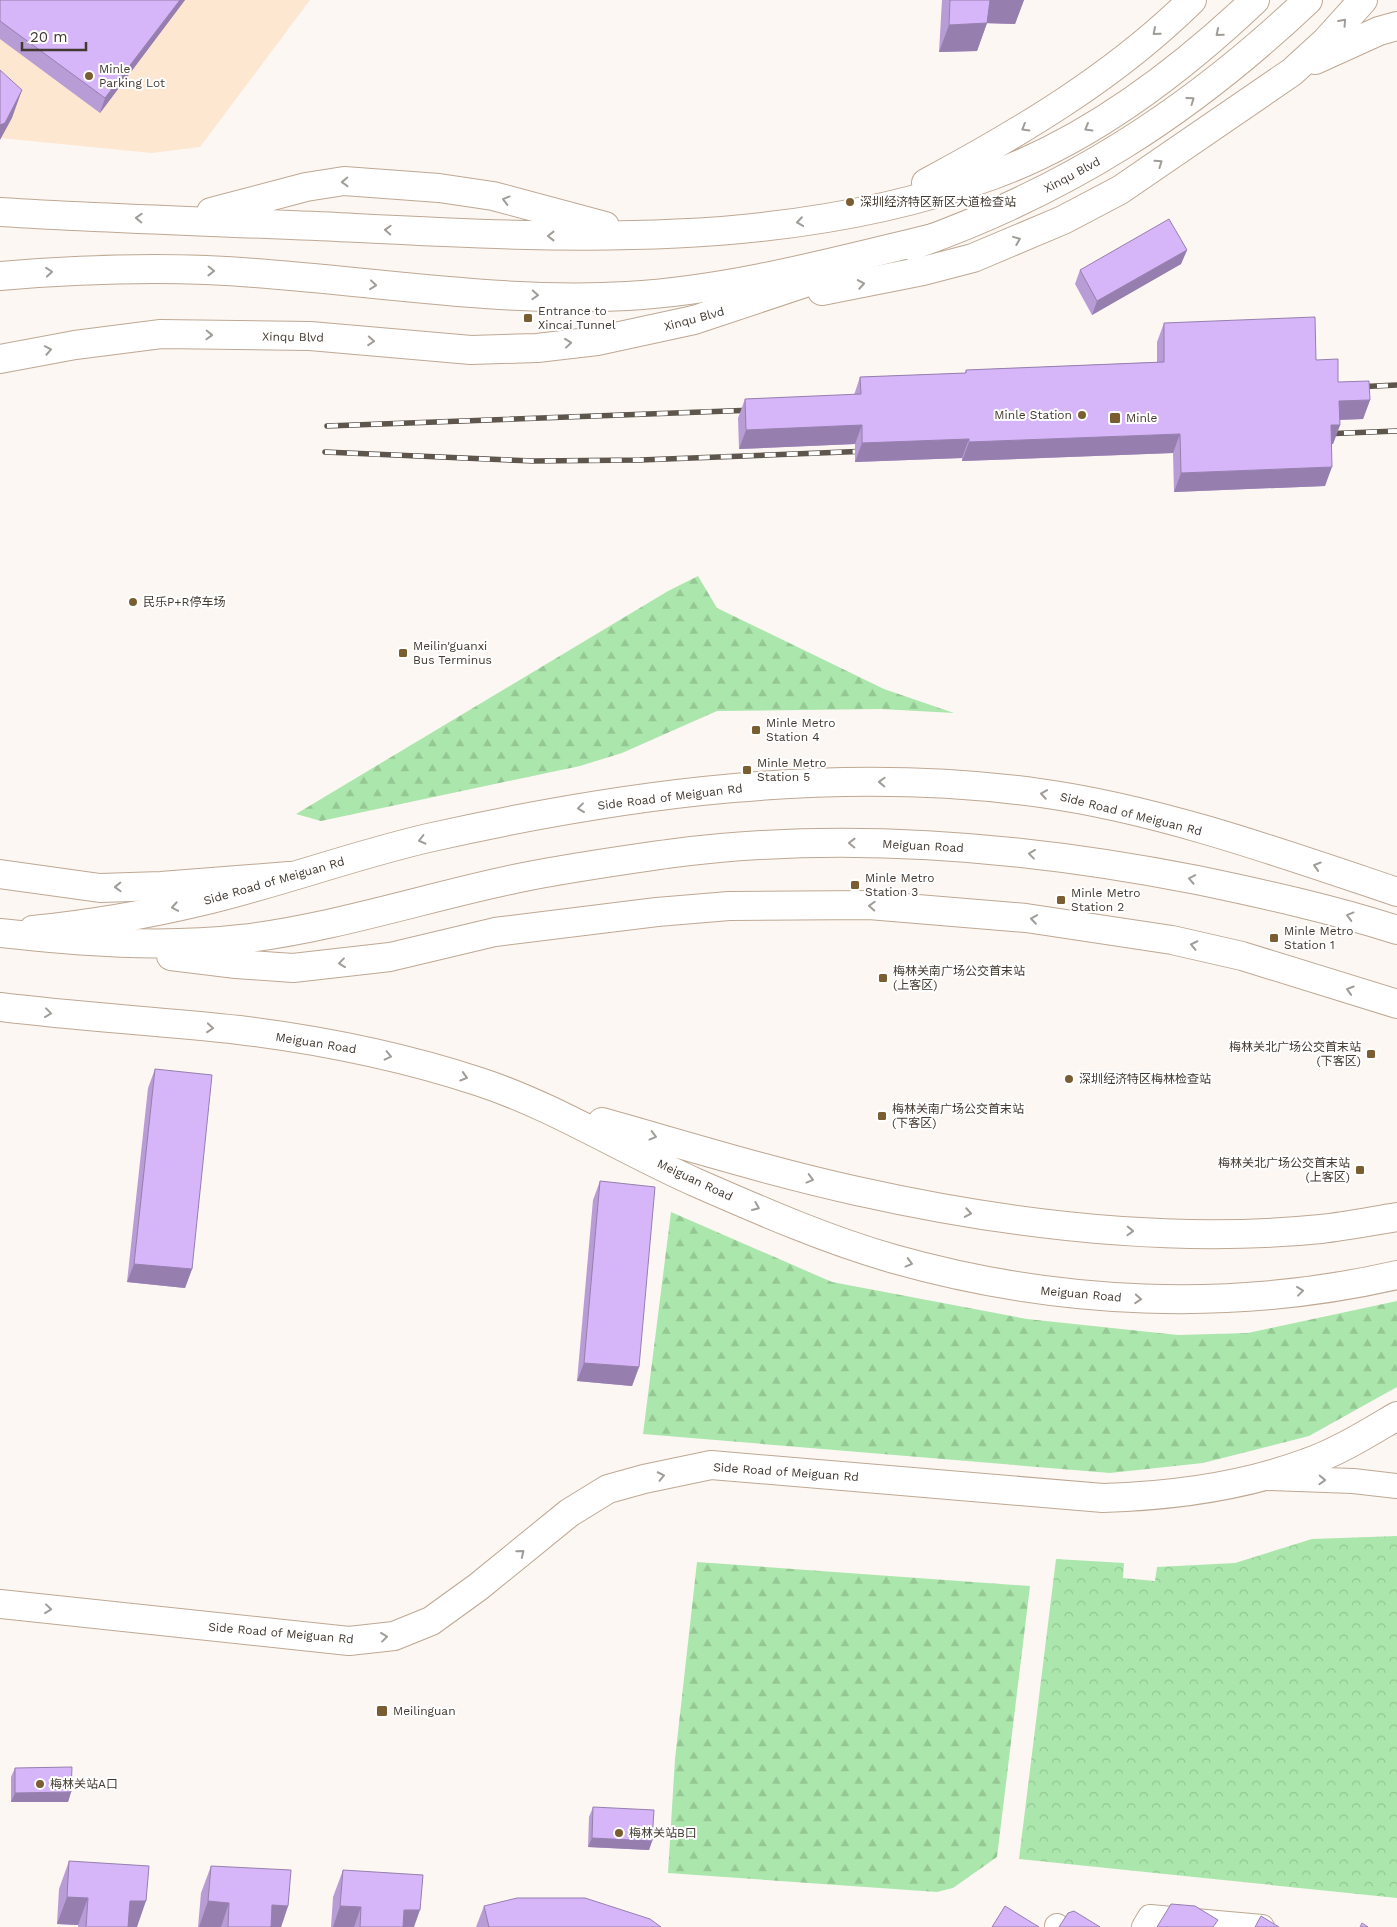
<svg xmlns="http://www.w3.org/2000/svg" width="1397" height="1927" font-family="'Work Sans','Noto Sans SC',sans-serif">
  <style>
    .built { fill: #fee7d1 }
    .forest { fill: url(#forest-firs) }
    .park { fill: url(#park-crowns) }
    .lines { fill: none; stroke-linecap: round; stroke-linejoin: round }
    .street-casing { stroke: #bea893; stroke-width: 26 }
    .primary-casing { stroke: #bea893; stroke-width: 30 }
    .highway-casing { stroke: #bea893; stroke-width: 30 }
    .street { stroke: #fff; stroke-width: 24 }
    .primary { stroke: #fff; stroke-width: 28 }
    .highway { stroke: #fff; stroke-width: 28 }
    .rail-casing { stroke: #5e564d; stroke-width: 5.5 }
    .rail { stroke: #fff; stroke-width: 4; stroke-dasharray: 11; stroke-linecap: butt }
    .wall { fill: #b89cd5 }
    .shaded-wall { fill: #967fae }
    .building { fill: #d6b5f8; stroke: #967fae }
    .oneway { stroke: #a09c98 }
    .poi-dot { fill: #7a5e31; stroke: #fff; stroke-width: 2 }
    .labels { text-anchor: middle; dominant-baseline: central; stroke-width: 4; stroke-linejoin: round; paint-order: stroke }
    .poi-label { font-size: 12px; fill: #423930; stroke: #fff; text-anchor: start }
    .street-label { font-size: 12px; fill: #423930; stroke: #fff }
  </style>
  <defs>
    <pattern id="forest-firs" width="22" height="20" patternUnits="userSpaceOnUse" patternTransform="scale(1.25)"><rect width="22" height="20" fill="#abe7ac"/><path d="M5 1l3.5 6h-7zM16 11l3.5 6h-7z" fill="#94c794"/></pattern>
    <pattern id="park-crowns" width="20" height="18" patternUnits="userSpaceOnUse" patternTransform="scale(1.25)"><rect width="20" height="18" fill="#abe7ac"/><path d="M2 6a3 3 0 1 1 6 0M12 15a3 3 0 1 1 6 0" fill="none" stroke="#94c794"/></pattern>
  </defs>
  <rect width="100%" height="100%" fill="#fcf7f3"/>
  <!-- built -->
  <path class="built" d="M0,0H310L200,147L152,153L0,138Z"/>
  <!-- forest -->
  <path class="forest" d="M698,576L717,608L884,689L954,713L881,709L717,711L622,753L580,766L321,821L296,814L668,591Z
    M671,1212L832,1282L1027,1319L1178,1335L1248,1333L1397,1301V1387L1309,1436L1203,1463L1110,1473L643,1434Z
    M697,1562L1030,1586L997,1857L953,1888L937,1892L668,1873L675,1759Z"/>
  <!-- park -->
  <path class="park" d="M1397,1536V1898L1019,1859L1056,1559L1124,1563L1123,1578L1155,1581L1157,1567L1235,1563L1312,1539Z"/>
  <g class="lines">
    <defs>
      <path id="street" d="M1267,1478L1353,1481L1397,1486
        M1057,1927V1926
        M1144,1927L1150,1917L1262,1927"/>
      <path id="primary" d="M1315,60L1379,31L1397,26
        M926,183C1021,132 1115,76 1192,0
        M0,212C112,219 225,222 337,227C555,238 784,252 993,175C1091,139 1180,71 1255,0
        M211,212L306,187L344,181L439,188L493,196L605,226
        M911,246C1065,192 1189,113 1308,0
        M822,291L923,271L973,258L1063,220L1120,190L1292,72L1326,41L1363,0
        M0,359L75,345L161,334L310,336L471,350L537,348L597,341L694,320L847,269
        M33,930C89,924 145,915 199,902C276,884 351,856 428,838C627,793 837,765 1040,793C1158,809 1284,854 1397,892
        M0,1604L349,1641L394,1636L431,1621L478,1587L569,1513L608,1489L644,1479L711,1465L1103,1498C1171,1496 1241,1487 1306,1463C1338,1452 1368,1433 1397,1416"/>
      <path id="highway" d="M0,276C84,269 170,266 255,273C379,282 503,303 627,296C731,290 833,262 933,238
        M0,874L100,888L161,886L289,876
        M0,933C80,942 161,948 241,939C335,928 427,897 519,878C568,868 618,861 667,854C843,830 1023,846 1197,880C1264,894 1332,909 1397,930
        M171,956L236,964L293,968L390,957L495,932L657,912L729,906L869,905L1026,918L1172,940L1242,956L1397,1004
        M0,1007C79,1017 159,1021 239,1030C321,1040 401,1056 480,1082C556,1107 624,1151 697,1183C761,1211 827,1240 894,1259C1057,1305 1231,1313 1397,1275
        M602,1122C687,1146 771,1172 857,1191C1005,1224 1169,1244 1321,1229C1346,1226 1372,1221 1397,1217"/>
    </defs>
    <!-- street casing -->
    <use href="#street" class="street-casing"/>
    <!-- primary casing -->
    <use href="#primary" class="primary-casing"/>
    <!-- highway casing -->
    <use href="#highway" class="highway-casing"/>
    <!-- street -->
    <use href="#street" class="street"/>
    <!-- primary -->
    <use href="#primary" class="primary"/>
    <!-- highway -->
    <use href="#highway" class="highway"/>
    <defs>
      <path id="rail" d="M1355,387L1397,385
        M327,426L755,410
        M1322,434L1397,431
        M325,452L533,461L640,460L870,451"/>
    </defs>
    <!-- rail casing -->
    <use href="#rail" class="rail-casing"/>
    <!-- rail -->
    <use href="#rail" class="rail"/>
  </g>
  <!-- wall -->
  <path class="wall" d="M0,0H185L100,113L0,39Z
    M942,0H1024L1015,24L987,23L977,51L939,52Z
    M1187,250L1181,264L1092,315L1075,284L1080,270Z
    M1164,323L1316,360L1338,382L1370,400L1363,419L1340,420V425L1333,444H1331L1325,486L1174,492L1173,453L962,461V458L855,462V444L739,449L738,418L745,399L854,395L860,377L965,373L966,370L1157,362V342Z
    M155,1069L192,1269L185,1288L127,1282L148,1088Z
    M600,1181L639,1367L632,1386L577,1381L593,1200Z
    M15,1768L71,1792L68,1802H11V1777Z
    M593,1807L652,1841L649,1850L588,1847L589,1817Z
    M69,1861L137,1927H78V1925L57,1924L59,1889Z
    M211,1866L288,1906L281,1927H198L201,1893Z
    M343,1870L414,1927H331L333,1897Z
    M484,1906L661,1927H476Z"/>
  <!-- shaded-wall -->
  <path class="shaded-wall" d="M180,0H185L100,113L105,98Z
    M988,0H1024L1015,24L980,23Z
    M987,23L977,51L939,52L949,25Z
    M22,90L12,118L0,140V125Z
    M1187,250L1181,264L1092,315L1097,301Z
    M1370,400L1363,419L1332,420L1339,401Z
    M862,425L855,444L739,449L746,430Z
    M1331,425H1340L1333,444H1324Z
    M1180,434L1173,453L962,461L969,442Z
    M969,439L962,458L855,462L862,443Z
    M1332,467L1325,486L1174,492L1181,473Z
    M134,1264L192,1269L185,1288L127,1282Z
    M584,1363L639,1367L632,1386L577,1381Z
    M71,1792L68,1802H11L15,1793Z
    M592,1838L652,1841L649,1850L588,1847Z
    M67,1897L88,1898L78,1925L57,1924Z
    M130,1901H146L137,1927H120Z
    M208,1901L229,1903L221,1927H199Z
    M272,1905L288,1906L281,1927H264Z
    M340,1906L361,1907L354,1927H333Z
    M404,1910H420L414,1927H397Z"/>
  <!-- building -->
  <path class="building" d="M0,0H180L105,98L0,21Z
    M950,0H990L987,23L949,25Z
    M0,70L22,90L5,123L0,125Z
    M1169,219L1187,250L1097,301L1080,270Z
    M1315,317L1316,360L1338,359V382L1369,381L1370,400L1339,401L1340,425H1331L1332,467L1181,473L1180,434L969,442V439L862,443V425L746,430L745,399L861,394L860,377L966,373V370L1164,362V323Z
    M155,1069L212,1075L192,1269L134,1264Z
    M600,1181L655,1187L639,1367L584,1363Z
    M72,1767L71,1792L15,1793V1768Z
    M593,1807L654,1810L652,1841L592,1838Z
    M69,1861L149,1866L146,1901H130L128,1927H86L88,1898L67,1897Z
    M211,1866L291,1870L288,1906L272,1905L271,1927H228L229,1903L208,1901Z
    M343,1870L423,1875L420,1910H404L403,1927H360L361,1907L340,1906Z
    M517,1898H585L650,1919L661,1927H489L484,1906Z
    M1171,1904L1195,1906L1218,1920L1213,1927H1157Z
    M1005,1906L1039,1927H992Z
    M1074,1911L1100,1927H1059L1068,1913Z
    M1261,1916L1279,1927H1255Z
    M1362,1923L1368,1927H1360Z"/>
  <!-- one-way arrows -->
  <defs><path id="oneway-chevron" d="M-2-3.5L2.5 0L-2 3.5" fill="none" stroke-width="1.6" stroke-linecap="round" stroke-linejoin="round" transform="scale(1.25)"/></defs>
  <g class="oneway">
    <use href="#oneway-chevron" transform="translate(1343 22) rotate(-48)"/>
    <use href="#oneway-chevron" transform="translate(1156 32) rotate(139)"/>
    <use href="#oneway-chevron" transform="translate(1219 33) rotate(140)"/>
    <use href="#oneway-chevron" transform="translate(1191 100) rotate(-36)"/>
    <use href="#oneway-chevron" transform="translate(1025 128) rotate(149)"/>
    <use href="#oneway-chevron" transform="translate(1088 128) rotate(150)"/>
    <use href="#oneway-chevron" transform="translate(1159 163) rotate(-35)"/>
    <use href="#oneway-chevron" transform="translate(345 182) rotate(178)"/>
    <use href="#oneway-chevron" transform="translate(506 200) rotate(-165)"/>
    <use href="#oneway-chevron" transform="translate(139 218) rotate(-178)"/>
    <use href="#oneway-chevron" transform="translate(800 222) rotate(172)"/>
    <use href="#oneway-chevron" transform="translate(388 230) rotate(-177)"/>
    <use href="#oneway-chevron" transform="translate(551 236) rotate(180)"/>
    <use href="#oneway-chevron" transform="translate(1017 240) rotate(-22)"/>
    <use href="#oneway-chevron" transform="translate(211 271) rotate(1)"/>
    <use href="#oneway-chevron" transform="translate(49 272) rotate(-5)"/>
    <use href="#oneway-chevron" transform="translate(861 284) rotate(-10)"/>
    <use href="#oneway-chevron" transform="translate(373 285) rotate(6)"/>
    <use href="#oneway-chevron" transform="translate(535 295) rotate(3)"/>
    <use href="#oneway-chevron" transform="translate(209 335) rotate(2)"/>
    <use href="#oneway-chevron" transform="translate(371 341) rotate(4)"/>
    <use href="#oneway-chevron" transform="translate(568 343) rotate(-6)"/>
    <use href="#oneway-chevron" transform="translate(48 350) rotate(-11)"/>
    <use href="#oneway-chevron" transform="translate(882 782) rotate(-178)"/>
    <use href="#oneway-chevron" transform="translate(1044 794) rotate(-171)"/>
    <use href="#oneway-chevron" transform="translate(581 808) rotate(173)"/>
    <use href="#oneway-chevron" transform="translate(422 840) rotate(166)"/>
    <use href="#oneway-chevron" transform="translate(852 843) rotate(-179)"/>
    <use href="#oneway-chevron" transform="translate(1032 854) rotate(-173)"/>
    <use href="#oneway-chevron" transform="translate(1317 866) rotate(-163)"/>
    <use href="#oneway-chevron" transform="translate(1192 879) rotate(-169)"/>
    <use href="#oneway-chevron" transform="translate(118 887) rotate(178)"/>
    <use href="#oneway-chevron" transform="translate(872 906) rotate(-177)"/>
    <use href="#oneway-chevron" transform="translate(175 907) rotate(170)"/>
    <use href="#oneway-chevron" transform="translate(1350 916) rotate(-165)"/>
    <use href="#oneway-chevron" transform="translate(1034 919) rotate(-172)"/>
    <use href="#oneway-chevron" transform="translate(1194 945) rotate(-168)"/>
    <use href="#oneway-chevron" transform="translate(342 963) rotate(173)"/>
    <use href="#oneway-chevron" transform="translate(1350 990) rotate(-163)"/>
    <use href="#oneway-chevron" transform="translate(48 1013) rotate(7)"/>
    <use href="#oneway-chevron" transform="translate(210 1028) rotate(5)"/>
    <use href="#oneway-chevron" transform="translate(388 1056) rotate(13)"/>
    <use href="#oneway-chevron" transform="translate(464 1077) rotate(17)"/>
    <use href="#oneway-chevron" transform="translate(653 1136) rotate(15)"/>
    <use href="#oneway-chevron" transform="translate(810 1179) rotate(15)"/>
    <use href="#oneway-chevron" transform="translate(756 1207) rotate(23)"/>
    <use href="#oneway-chevron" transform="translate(968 1213) rotate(10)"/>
    <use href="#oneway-chevron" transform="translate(1130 1231) rotate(2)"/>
    <use href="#oneway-chevron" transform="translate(909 1263) rotate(15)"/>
    <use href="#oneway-chevron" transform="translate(1300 1291) rotate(-7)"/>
    <use href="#oneway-chevron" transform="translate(1138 1299) rotate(4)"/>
    <use href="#oneway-chevron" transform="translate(661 1476) rotate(-12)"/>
    <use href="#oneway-chevron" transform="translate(1322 1480) rotate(2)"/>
    <use href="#oneway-chevron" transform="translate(521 1553) rotate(-39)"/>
    <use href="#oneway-chevron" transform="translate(48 1609) rotate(6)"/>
    <use href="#oneway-chevron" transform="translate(384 1637) rotate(-7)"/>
  </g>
  <!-- markers -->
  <g class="poi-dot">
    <circle cx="89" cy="76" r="5"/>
    <circle cx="850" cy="202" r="5"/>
    <rect x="523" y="313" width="10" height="10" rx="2.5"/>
    <circle cx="1082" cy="415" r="5"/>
    <rect x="1109" y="412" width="12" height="12" rx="2.5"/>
    <circle cx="133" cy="602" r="5"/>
    <rect x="398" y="648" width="10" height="10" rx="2.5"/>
    <rect x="751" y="725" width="10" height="10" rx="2.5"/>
    <rect x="742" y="765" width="10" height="10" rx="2.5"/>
    <rect x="850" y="880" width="10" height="10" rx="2.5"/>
    <rect x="1056" y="895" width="10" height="10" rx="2.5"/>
    <rect x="1269" y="933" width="10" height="10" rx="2.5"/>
    <rect x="878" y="973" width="10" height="10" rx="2.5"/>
    <rect x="1366" y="1049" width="10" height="10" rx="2.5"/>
    <circle cx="1069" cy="1079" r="5"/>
    <rect x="877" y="1111" width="10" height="10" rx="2.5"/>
    <rect x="1355" y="1165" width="10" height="10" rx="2.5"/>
    <rect x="376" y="1705" width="12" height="12" rx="2.5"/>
    <circle cx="40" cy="1784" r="5"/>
    <circle cx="619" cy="1833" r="5"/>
  </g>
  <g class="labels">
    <!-- poi labels -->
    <g class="poi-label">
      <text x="99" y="69">Minle<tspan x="99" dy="14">Parking Lot</tspan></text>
      <text x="860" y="202">深圳经济特区新区大道检查站</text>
      <text x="538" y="311">Entrance to<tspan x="538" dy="14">Xincai Tunnel</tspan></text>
      <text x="1072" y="415" text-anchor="end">Minle Station</text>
      <text x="1126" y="418">Minle</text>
      <text x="143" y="602">民乐P+R停车场</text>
      <text x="413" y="646">Meilin'guanxi<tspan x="413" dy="14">Bus Terminus</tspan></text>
      <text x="766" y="723">Minle Metro<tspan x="766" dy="14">Station 4</tspan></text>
      <text x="757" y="763">Minle Metro<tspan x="757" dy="14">Station 5</tspan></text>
      <text x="865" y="878">Minle Metro<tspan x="865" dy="14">Station 3</tspan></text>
      <text x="1071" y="893">Minle Metro<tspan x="1071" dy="14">Station 2</tspan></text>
      <text x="1284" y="931">Minle Metro<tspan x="1284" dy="14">Station 1</tspan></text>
      <text x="893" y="971">梅林关南广场公交首末站<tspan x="893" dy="14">(上客区)</tspan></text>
      <text x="1361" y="1047" text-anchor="end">梅林关北广场公交首末站<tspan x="1361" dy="14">(下客区)</tspan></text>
      <text x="1079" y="1079">深圳经济特区梅林检查站</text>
      <text x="892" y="1109">梅林关南广场公交首末站<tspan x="892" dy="14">(下客区)</tspan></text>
      <text x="1350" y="1163" text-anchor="end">梅林关北广场公交首末站<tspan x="1350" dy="14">(上客区)</tspan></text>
      <text x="393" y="1711">Meilinguan</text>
      <text x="50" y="1784">梅林关站A口</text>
      <text x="629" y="1833">梅林关站B口</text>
    </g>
    <!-- street labels -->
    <g class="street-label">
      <text transform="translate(1072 175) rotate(-28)">Xinqu Blvd</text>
      <text transform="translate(694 319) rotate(-15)">Xinqu Blvd</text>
      <text transform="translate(293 337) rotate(1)">Xinqu Blvd</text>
      <text transform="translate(670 797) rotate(-7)">Side Road of Meiguan Rd</text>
      <text transform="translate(1131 814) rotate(14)">Side Road of Meiguan Rd</text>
      <text transform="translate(923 846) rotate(3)">Meiguan Road</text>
      <text transform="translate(274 881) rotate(-16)">Side Road of Meiguan Rd</text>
      <text transform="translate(316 1043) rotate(9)">Meiguan Road</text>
      <text transform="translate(695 1180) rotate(25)">Meiguan Road</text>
      <text transform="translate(1081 1294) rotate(5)">Meiguan Road</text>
      <text transform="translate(786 1472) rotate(4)">Side Road of Meiguan Rd</text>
      <text transform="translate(281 1633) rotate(5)">Side Road of Meiguan Rd</text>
    </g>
  </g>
  <!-- scale -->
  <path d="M22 42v8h64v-8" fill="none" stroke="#423930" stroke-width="2.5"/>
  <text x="30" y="42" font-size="15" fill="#423930" stroke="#ffffff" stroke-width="4" paint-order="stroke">20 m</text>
</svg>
